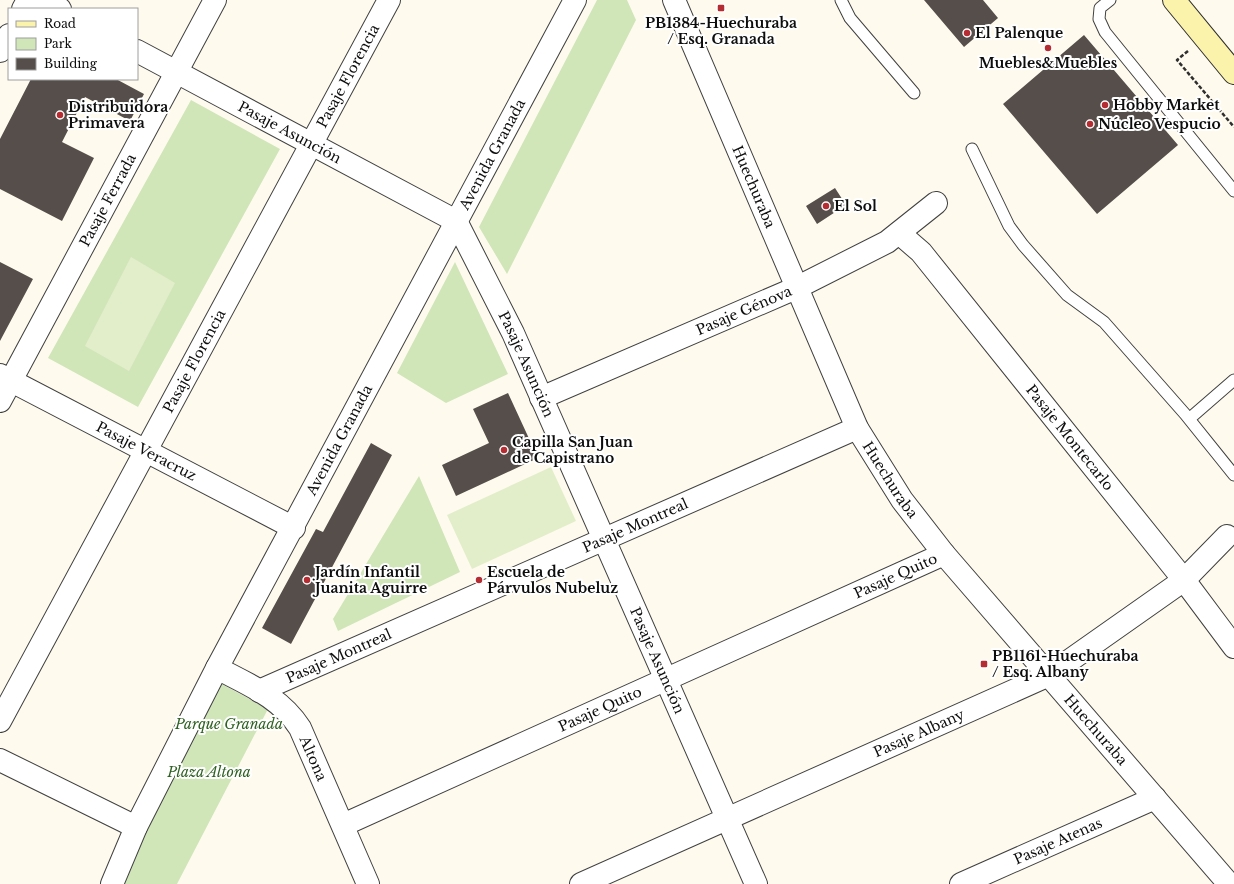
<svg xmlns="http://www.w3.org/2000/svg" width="1234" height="884" font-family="'Libre Baskerville',serif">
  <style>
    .green { fill: #d0e6b9 }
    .pitch { fill: #e2eeca }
    .building { fill: #554e4a }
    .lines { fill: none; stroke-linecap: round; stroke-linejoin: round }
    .service-casing { stroke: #404040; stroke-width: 13 }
    .minor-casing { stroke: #404040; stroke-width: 24 }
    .tertiary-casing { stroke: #404040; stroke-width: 24 }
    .secondary-casing { stroke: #2f2f2f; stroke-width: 24 }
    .path { stroke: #2f2f2f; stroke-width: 2.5; stroke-dasharray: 4 2; stroke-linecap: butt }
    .service { stroke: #fff; stroke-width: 11 }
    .minor { stroke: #fff; stroke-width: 22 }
    .tertiary { stroke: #fff; stroke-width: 22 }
    .secondary { stroke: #fbf2ac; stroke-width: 22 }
    .poi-dot { fill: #b52c32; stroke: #fff; stroke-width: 1.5 }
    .labels { text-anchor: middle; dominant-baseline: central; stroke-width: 4; stroke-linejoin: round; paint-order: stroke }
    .poi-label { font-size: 14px; font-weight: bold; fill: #0d0d0d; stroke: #fff; text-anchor: start }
    .street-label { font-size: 14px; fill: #0d0d0d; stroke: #fff }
    .park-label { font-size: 14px; font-style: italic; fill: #2e6121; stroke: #fff }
  </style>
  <rect width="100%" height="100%" fill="#fefbee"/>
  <!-- green -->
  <path class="green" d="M597,0H627L636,20L507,274L479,227Z
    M191,100L280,149L138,407L48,358Z
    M455,262L508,374L446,403L397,373Z
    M419,476L460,572L338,631L333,619Z
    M220,683L268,709L177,884H122L144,833Z"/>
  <!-- pitch -->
  <path class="pitch" d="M131,257L175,283L129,371L85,346Z
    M551,467L576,521L472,569L447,515Z"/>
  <!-- building -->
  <path class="building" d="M924,0H983L998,18L964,47Z
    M1084,35L1178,145L1097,214L1003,104Z
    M31,79H116L144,94L130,121L85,97L62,142L94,158L62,221L0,189V139Z
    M835,188L846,205L817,224L806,206Z
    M0,262L33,279L0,341Z
    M508,393L538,458L456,496L442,465L489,443L473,409Z
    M371,443L392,455L291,644L262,628L316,529L323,532Z"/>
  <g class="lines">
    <defs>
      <path id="service" d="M841,0L850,18L914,93
        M1110,0L1100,8L1099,19L1105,32L1234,191
        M972,149L1009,226L1023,245L1067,295L1104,322L1185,414L1234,475
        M1189,419L1234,380"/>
      <g id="minor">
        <path d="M43,0L60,9"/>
        <path d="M23,9L28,0"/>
        <path d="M0,51L9,35"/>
        <path id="s1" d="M137,51L456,221L513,333L756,884"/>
        <path id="s2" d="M899,233L921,252L1184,580L1234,647"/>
        <path id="s3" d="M0,375L294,528"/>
        <path id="s4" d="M541,398L796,288L887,242L936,203"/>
        <path id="s5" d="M0,401L215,0"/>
        <path id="s6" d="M217,668C249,685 280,697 300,728L368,884"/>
        <path id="s7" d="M259,691L857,428"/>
        <path id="s8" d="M0,721L389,0"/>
        <path d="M0,760L136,827"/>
        <path id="s9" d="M343,825L944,554"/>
        <path id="s10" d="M581,884L1049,675L1184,580L1227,536"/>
        <path id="s11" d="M961,884L1155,798"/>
      </g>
      <g id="tertiary">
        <path id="s12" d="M674,0L857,428L902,500L944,554L1229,884"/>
        <path id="s13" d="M112,884L136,827L217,668L575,0"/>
      </g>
      <path id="secondary" d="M1174,0L1234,73"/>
    </defs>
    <!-- service casing -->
    <use href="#service" class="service-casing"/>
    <!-- minor casing -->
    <use href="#minor" class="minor-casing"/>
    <!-- tertiary casing -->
    <use href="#tertiary" class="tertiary-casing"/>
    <!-- secondary casing -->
    <use href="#secondary" class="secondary-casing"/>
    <!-- path -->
    <path class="path" d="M1188,51L1177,60L1234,127"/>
    <!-- service -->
    <use href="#service" class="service"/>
    <!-- minor -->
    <use href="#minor" class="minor"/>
    <!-- tertiary -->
    <use href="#tertiary" class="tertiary"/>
    <!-- secondary -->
    <use href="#secondary" class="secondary"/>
  </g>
  <!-- markers -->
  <g class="poi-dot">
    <rect x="717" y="4" width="8" height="8" rx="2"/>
    <circle cx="967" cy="33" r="4"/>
    <circle cx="1048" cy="48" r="4"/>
    <circle cx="1105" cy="105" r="4"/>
    <circle cx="60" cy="115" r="4"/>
    <circle cx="1090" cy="124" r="4"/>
    <circle cx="826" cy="206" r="4"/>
    <circle cx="504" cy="450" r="4"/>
    <circle cx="307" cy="580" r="4"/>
    <circle cx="479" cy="580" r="4"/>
    <rect x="980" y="660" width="8" height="8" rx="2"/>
  </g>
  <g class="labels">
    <!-- poi labels -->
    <g class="poi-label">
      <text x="721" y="23" text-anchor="middle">PB1384-Huechuraba<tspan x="721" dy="16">/ Esq. Granada</tspan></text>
      <text x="975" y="33">El Palenque</text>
      <text x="1048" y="63" text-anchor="middle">Muebles&amp;Muebles</text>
      <text x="1113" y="105">Hobby Market</text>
      <text x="68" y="107">Distribuidora<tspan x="68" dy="16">Primavera</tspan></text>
      <text x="1098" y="124">Núcleo Vespucio</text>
      <text x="834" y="206">El Sol</text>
      <text x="512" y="442">Capilla San Juan<tspan x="512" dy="16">de Capistrano</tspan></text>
      <text x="315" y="572">Jardín Infantil<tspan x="315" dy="16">Juanita Aguirre</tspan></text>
      <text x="487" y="572">Escuela de<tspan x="487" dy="16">Párvulos Nubeluz</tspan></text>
      <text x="992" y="656">PB1161-Huechuraba<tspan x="992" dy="16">/ Esq. Albany</tspan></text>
    </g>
    <!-- street labels -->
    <g class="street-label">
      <text stroke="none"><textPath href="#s8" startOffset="733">Pasaje Florencia</textPath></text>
      <text stroke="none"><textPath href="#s1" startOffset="173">Pasaje Asunción</textPath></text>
      <text stroke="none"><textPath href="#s13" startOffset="823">Avenida Granada</textPath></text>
      <text stroke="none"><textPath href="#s12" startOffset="203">Huechuraba</textPath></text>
      <text stroke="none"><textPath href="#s5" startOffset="228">Pasaje Ferrada</textPath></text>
      <text stroke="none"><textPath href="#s4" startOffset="221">Pasaje Génova</textPath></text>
      <text stroke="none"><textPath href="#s8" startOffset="409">Pasaje Florencia</textPath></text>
      <text stroke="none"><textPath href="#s1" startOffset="521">Pasaje Asunción</textPath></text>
      <text stroke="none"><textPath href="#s2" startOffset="267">Pasaje Montecarlo</textPath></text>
      <text stroke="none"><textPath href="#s13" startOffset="499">Avenida Granada</textPath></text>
      <text stroke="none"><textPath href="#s3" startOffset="165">Pasaje Veracruz</textPath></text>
      <text stroke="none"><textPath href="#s12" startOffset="527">Huechuraba</textPath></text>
      <text stroke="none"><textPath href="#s7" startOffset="411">Pasaje Montreal</textPath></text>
      <text stroke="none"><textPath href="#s9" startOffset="606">Pasaje Quito</textPath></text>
      <text stroke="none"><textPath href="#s7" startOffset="87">Pasaje Montreal</textPath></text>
      <text stroke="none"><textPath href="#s1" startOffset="845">Pasaje Asunción</textPath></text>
      <text stroke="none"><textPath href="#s9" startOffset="282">Pasaje Quito</textPath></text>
      <text stroke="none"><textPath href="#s12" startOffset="851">Huechuraba</textPath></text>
      <text stroke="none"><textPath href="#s10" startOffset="370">Pasaje Albany</textPath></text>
      <text stroke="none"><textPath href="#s6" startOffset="137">Altona</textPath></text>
      <text stroke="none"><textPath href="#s11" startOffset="106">Pasaje Atenas</textPath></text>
    </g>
    <!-- park labels -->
    <g class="park-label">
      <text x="229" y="724">Parque Granada</text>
      <text x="209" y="772">Plaza Altona</text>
    </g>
  </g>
  <!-- legend -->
  <rect x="8" y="8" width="130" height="72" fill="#ffffff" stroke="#9e9e9e"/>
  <rect x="16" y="21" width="20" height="6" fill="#fbf2ac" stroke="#9e9e9e"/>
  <text x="44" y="28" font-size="12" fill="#0d0d0d">Road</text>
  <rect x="16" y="38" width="20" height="12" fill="#d0e6b9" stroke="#9e9e9e"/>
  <text x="44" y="48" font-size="12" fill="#0d0d0d">Park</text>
  <rect x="16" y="58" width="20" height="12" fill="#554e4a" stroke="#9e9e9e"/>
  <text x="44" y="68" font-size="12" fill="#0d0d0d">Building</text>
</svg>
